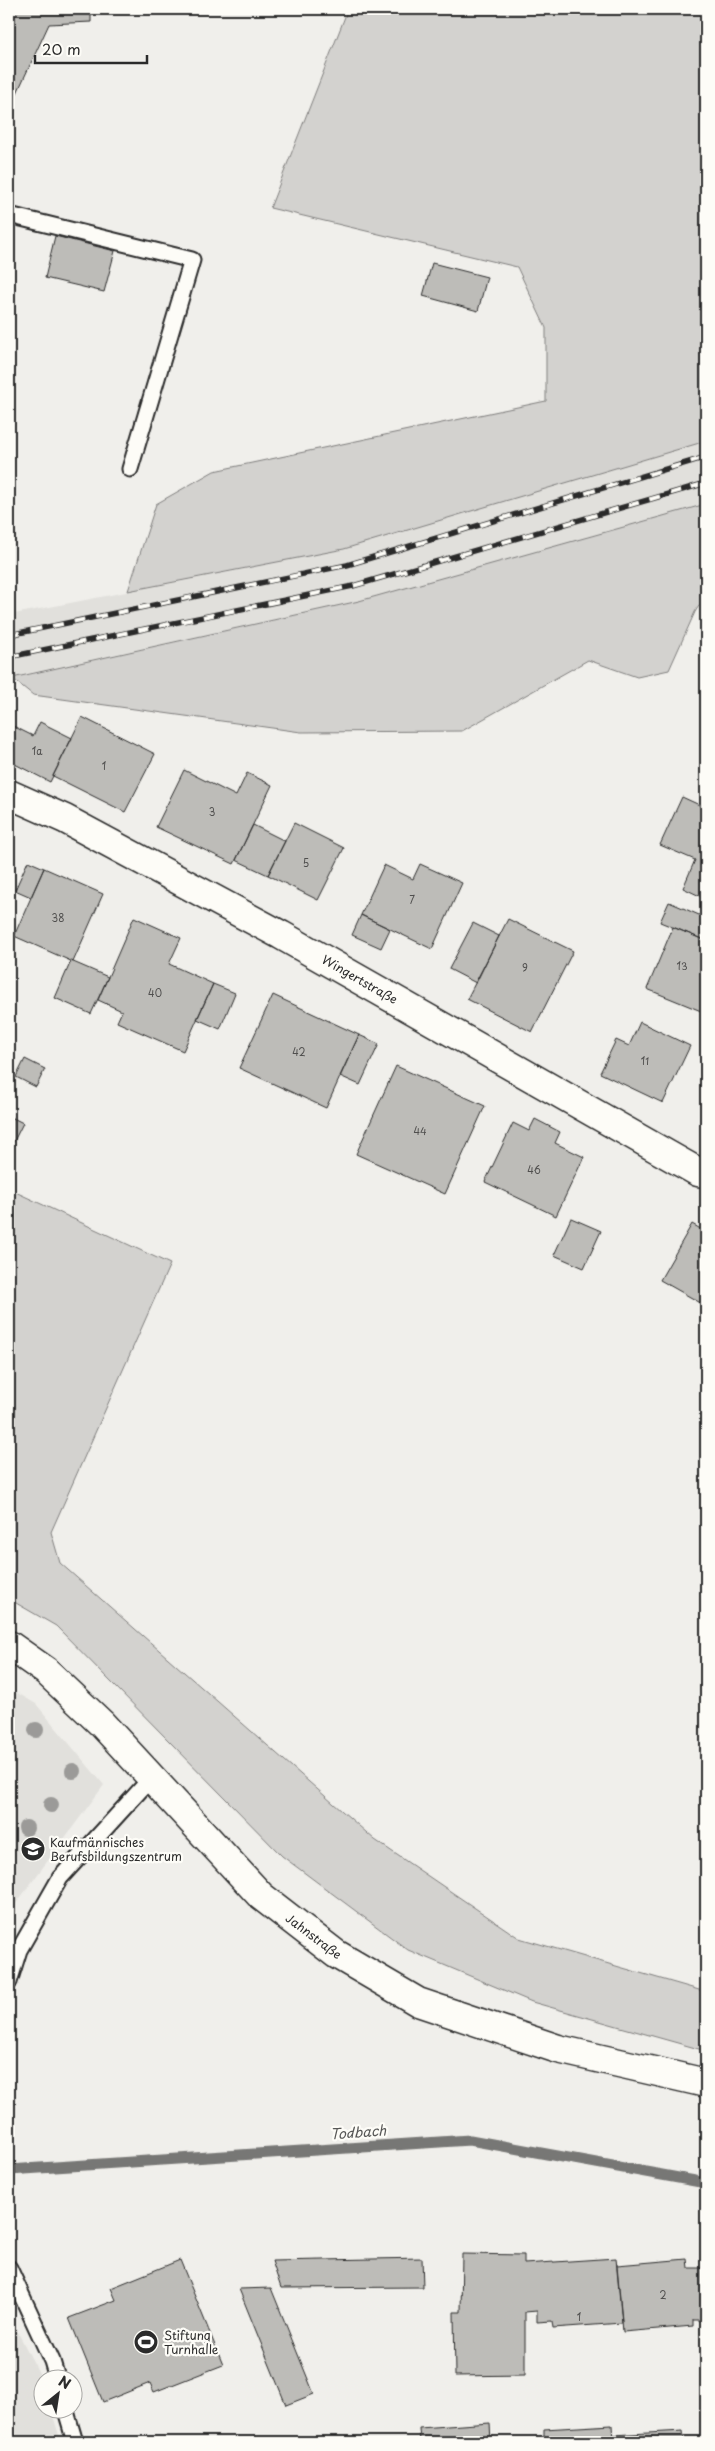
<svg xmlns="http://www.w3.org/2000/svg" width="715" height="2451" font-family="'Playpen Sans',sans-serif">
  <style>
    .built { fill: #e1e0dc }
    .green { fill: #d3d2cf; stroke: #7f7e7d }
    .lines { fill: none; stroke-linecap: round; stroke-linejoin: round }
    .stream { stroke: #777775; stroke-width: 11 }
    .building { fill: #bdbcb8; stroke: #2b2b2b }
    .service-casing { stroke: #2b2b2b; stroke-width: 19 }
    .minor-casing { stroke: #2b2b2b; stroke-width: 31 }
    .tertiary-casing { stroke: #2b2b2b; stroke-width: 31 }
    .service { stroke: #fdfcf7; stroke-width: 15 }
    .minor { stroke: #fdfcf7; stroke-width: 28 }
    .tertiary { stroke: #fdfcf7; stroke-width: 28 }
    .rail-casing { stroke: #2b2b2b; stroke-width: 5.5 }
    .rail { stroke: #fdfcf7; stroke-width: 4; stroke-dasharray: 11; stroke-linecap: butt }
    .tree { fill: #9b9a98 }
    .labels { text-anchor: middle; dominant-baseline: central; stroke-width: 4.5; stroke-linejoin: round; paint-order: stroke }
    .number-label { font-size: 10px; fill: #504f4e }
    .street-label { font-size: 12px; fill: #2b2b2b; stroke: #fdfcf7 }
    .poi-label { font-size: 12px; fill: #2b2b2b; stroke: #fdfcf7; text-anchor: start }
    .water-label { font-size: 14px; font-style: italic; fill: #575756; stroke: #fdfcf7 }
  </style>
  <rect width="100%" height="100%" fill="#f0efeb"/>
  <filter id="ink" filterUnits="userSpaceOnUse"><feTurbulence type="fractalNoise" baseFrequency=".02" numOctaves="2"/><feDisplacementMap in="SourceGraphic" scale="10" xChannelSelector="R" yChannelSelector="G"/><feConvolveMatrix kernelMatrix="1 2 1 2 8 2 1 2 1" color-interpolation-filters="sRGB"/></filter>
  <g filter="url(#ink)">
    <!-- built -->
    <path class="built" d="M706,441V504L359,601L9,678V615L344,549Z
      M9,1688L36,1704L104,1785L9,1913Z
      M9,2315L42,2379V2408L51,2409L61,2442H9Z"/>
    <!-- green -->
    <path class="green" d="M348,9H706V441L344,549L128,591L156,504L214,471L546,401V328L517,267L270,208Z
      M706,504V595L695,612L669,670L637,677L588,660L462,731L301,732L33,695L12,678L359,601Z
      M9,1189L170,1264L51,1532L60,1563L375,1840L519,1938L706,1992V2051L532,2002L408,1950L282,1856L56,1626L9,1599Z"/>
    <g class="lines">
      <!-- stream -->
      <path class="stream" d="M9,2170L470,2140L706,2183"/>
    </g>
    <!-- building -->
    <path class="building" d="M9,9H91V22L49,24L11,106L9,105Z
      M55,236L115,251L104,292L45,278Z
      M432,263L487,277L478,311L423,296Z
      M82,717L155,754L125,812L53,776Z
      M40,722L72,738L50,782L9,761V724L33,736Z
      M184,770L236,796L247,773L272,785L234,864L156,827Z
      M682,797L706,808V899L683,888L695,860L660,845Z
      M294,823L344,848L318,900L268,875Z
      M253,825L285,841L268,875L236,860Z
      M28,861L44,868L31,897L15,890Z
      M420,864L462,883L432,949L361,915L384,865L413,879Z
      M44,868L103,894L73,962L14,936Z
      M669,902L706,918V930L702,939L660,922Z
      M361,915L390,929L381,948L352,935Z
      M134,917L181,938L169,964L213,984L183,1051L117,1022L122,1011L98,1000Z
      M508,919L573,951L532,1032L467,999Z
      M473,923L499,936L476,983L449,969Z
      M673,927L706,941V1013L647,989Z
      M71,961L108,977L91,1014L55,998Z
      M213,984L235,993L220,1029L197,1019Z
      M273,995L359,1035L326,1108L239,1068Z
      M640,1022L690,1046L663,1103L600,1073L616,1040L629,1046Z
      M359,1035L379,1044L360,1085L340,1076Z
      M25,1059L45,1069L36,1087L16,1077Z
      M396,1066L485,1106L445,1194L356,1154Z
      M9,1116L23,1123L13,1143L9,1141Z
      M535,1119L560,1132L555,1143L584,1157L556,1216L485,1182L513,1123L529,1131Z
      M571,1218L601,1231L584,1268L554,1255Z
      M692,1224L706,1232V1306L660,1280Z
      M462,2254L524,2255V2264L616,2258L622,2323L553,2328L552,2321L537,2322V2311L525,2312V2375L455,2376L454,2312H461Z
      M422,2258L423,2287L281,2288L272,2261Z
      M687,2259L688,2268H706V2320H693V2326L623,2332L617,2265Z
      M180,2260L223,2365L154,2392L150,2383L103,2402L69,2318L116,2300L111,2288Z
      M271,2288L314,2394L286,2405L239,2289Z
      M490,2423L491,2442L544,2438V2429L612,2425L613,2442H420L419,2428Z
      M683,2431L684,2440L706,2437V2442H613V2435Z"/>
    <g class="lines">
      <defs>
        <path id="service" d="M9,215L192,260L130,469
          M9,1982L19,1950L60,1878L153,1776
          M9,2268L52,2361L57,2378
          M65,2408L75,2442"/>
        <path id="minor" d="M9,794L65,819L281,935L698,1172L706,1173"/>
        <path id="tertiary" d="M9,1645L46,1671L102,1724L261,1896L336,1954L418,2002L558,2049L706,2083"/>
      </defs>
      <!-- service casing -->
      <use href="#service" class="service-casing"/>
      <!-- minor casing -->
      <use href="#minor" class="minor-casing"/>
      <!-- tertiary casing -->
      <use href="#tertiary" class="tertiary-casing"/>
      <!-- service -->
      <use href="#service" class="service"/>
      <!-- minor -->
      <use href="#minor" class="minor"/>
      <!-- tertiary -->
      <use href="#tertiary" class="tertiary"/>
      <defs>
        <path id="rail" d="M9,635L347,565L706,457
          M9,657L353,586L706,483"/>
      </defs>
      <!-- rail casing -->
      <use href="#rail" class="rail-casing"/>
      <!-- rail -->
      <use href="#rail" class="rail"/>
    </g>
    <!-- trees -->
    <g class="tree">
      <circle cx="36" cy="1730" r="8"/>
      <circle cx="73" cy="1771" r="8"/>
      <circle cx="51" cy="1805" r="8"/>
      <circle cx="26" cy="1828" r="8"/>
    </g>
  </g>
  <!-- icons -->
  <defs>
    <symbol id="school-disc" viewBox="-11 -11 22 22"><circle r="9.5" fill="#2b2b2b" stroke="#fdfcf7"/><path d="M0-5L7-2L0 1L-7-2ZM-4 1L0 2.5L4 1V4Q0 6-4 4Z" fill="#fff"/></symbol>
    <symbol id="stadium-disc" viewBox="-11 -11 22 22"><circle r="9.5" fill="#2b2b2b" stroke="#fdfcf7"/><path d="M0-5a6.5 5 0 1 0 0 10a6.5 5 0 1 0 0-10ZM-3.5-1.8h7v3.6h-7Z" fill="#fff"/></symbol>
  </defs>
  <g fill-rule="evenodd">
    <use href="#school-disc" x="19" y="1835" width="28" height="28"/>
    <use href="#stadium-disc" x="132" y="2328" width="28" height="28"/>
  </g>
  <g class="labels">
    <!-- number labels -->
    <g class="number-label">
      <text x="37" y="750">1a</text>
      <text x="104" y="765">1</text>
      <text x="212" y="811">3</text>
      <text x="306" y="862">5</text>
      <text x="412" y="899">7</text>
      <text x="58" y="917">38</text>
      <text x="682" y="965">13</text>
      <text x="525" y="967">9</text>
      <text x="155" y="992">40</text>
      <text x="299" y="1051">42</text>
      <text x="645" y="1060">11</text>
      <text x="420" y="1130">44</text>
      <text x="534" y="1169">46</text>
      <text x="663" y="2294">2</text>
      <text x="579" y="2316">1</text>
    </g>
    <!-- street labels -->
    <g class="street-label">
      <text transform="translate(360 979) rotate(30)">Wingertstraße</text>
      <text transform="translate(314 1936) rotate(37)">Jahnstraße</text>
    </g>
    <!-- poi labels -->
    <g class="poi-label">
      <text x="50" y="1842">Kaufmännisches<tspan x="50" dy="14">Berufsbildungszentrum</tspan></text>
      <text x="164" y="2335">Stiftung<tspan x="164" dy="14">Turnhalle</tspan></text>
    </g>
    <!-- water labels -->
    <g class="water-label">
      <text transform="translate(358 2132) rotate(-4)">Todbach</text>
    </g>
  </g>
  <!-- margin -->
  <rect width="715" height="2451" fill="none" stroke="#fdfcf7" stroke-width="30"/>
  <rect x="15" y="15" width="685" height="2421" fill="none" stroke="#2b2b2b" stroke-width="2" filter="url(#ink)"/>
  <!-- north arrow -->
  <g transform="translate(58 2394) rotate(30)"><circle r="24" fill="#fdfcf7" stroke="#a9a8a5"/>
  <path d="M0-4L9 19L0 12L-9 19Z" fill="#2b2b2b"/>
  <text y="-8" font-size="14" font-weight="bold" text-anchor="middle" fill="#2b2b2b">N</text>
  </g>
  <!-- scale -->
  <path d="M35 55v8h112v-8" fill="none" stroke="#2b2b2b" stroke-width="2.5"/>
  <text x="42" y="55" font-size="15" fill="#2b2b2b" stroke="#fdfcf7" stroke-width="4" paint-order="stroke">20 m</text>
</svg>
